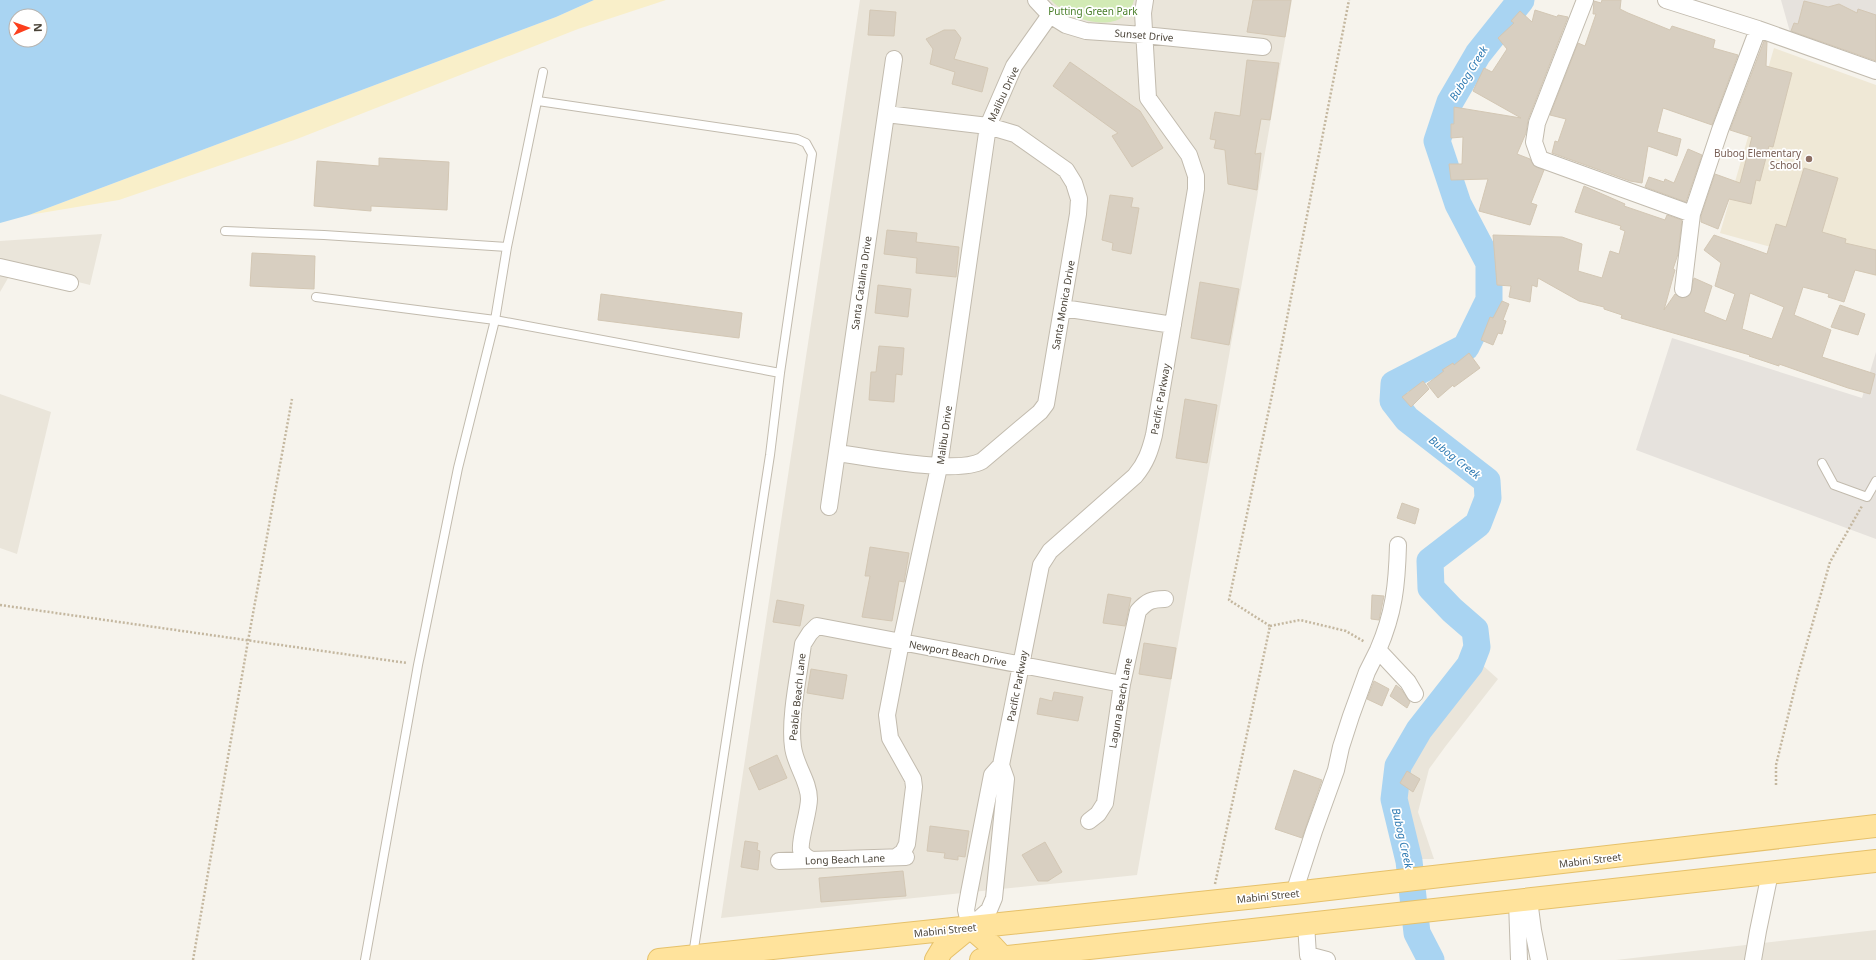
<svg xmlns="http://www.w3.org/2000/svg" width="1876" height="960" font-family="'Noto Sans',sans-serif">
  <style>
    .residential { fill: #eae5da }
    .industrial { fill: #e6e2dd }
    .education { fill: #efe8d6 }
    .green { fill: #d2eab5 }
    .sand { fill: #f9efc9 }
    .water { fill: #a9d4f2; fill-rule: evenodd }
    .lines { fill: none; stroke-linecap: round; stroke-linejoin: round }
    .river { stroke: #a9d4f2; stroke-width: 27 }
    .building { fill: #d8cfc1; stroke: #d3c7b4; fill-rule: evenodd }
    .service-casing { stroke: #c2bbae; stroke-width: 10 }
    .minor-casing { stroke: #c2bbae; stroke-width: 18 }
    .primary-casing { stroke: #e6c16a; stroke-width: 24 }
    .path { stroke: #c4b79f; stroke-width: 2.5; stroke-dasharray: 2 2; stroke-linecap: butt }
    .service { stroke: #fff; stroke-width: 8 }
    .minor { stroke: #fff; stroke-width: 16 }
    .primary { stroke: #ffe39c; stroke-width: 22 }
    .education-dot { fill: #8d6e63; stroke: #fff; stroke-width: 1.5 }
    .labels { text-anchor: middle; dominant-baseline: central; stroke-width: 3.5; stroke-linejoin: round; paint-order: stroke }
    .park-label { font-size: 10px; fill: #4a7f2a; stroke: #fff }
    .street-label { font-size: 10px; fill: #4b4439; stroke: #fff }
    .education-label { font-size: 10px; fill: #785e54; stroke: #fff; text-anchor: end }
    .water-label { font-size: 11px; font-style: italic; fill: #2e7ab2; stroke: #fff }
  </style>
  <rect width="100%" height="100%" fill="#f6f3ec"/>
  <!-- residential -->
  <path class="residential" d="M860,0H1292L1137,875L721,918Z
    M102,234L90,285L15,266L0,292V241Z
    M0,394L51,412L17,554L0,548Z
    M1479,662L1498,679L1445,747L1429,769L1418,812L1434,859H1412L1402,818L1398,783L1415,746Z
    M1876,930V960H1616Z"/>
  <!-- industrial -->
  <path class="industrial" d="M1781,0H1876V60L1790,32Z
    M1672,338L1862,398L1876,352V539L1636,450Z"/>
  <!-- education -->
  <path class="education" d="M1774,48L1876,85V276L1720,233Z"/>
  <!-- green -->
  <path class="green" d="M1051,0H1134C1124,38 1070,21 1051,0Z"/>
  <!-- sand -->
  <path class="sand" d="M594,0H666L578,29L297,139L119,200L29,215L556,17Z"/>
  <!-- water -->
  <path class="water" d="M0,0H594L556,17L29,215L0,223ZM16,16H40V40H16Z"/>
  <g class="lines">
    <!-- river -->
    <path class="river" d="M1431,960L1417,933L1409,861L1394,799L1398,766L1419,730L1470,665L1477,647L1475,630L1452,610L1431,588L1430,561L1478,524L1488,498L1487,481L1407,419L1393,401L1394,384L1466,347L1489,300V263L1458,204L1437,141L1450,102L1478,54L1521,0"/>
  </g>
  <!-- building -->
  <path class="building" d="M1253,0H1291L1285,37L1247,32Z
    M1602,0H1621L1620,9L1628,13L1670,30L1672,26L1715,40L1713,48L1738,55L1712,125L1663,108L1657,132L1681,139L1677,156L1648,146L1642,183L1630,181L1552,153L1555,141L1558,142L1566,119L1550,115L1578,43L1585,46L1596,14H1593L1594,1L1601,3Z
    M1804,1L1828,7L1839,4L1857,13L1858,9L1876,15V61L1791,31L1794,23L1798,24Z
    M870,10L896,12L894,36L868,35Z
    M1535,10L1557,17L1558,15L1568,17L1528,120L1526,133L1517,154L1530,159L1534,166L1544,170L1531,203L1537,205L1530,225L1479,211L1488,179L1451,180L1449,164H1462L1463,137L1451,138V124H1454V107L1521,118L1473,91L1484,68L1492,72L1507,49L1498,38L1514,23L1511,21L1520,11L1532,22Z
    M944,30H955L961,38L954,59L988,68L982,92L952,84L955,72L930,64L933,49L926,39Z
    M1764,41L1767,42L1766,66L1792,73L1773,147L1769,146L1760,181L1756,180L1751,204L1729,199L1718,229L1701,222V216L1715,174L1740,183L1752,137L1730,130Z
    M1247,60L1279,63L1270,120L1261,119L1255,154L1261,153L1257,190L1228,184L1225,150L1214,148L1216,140L1210,139L1215,112L1240,116Z
    M1070,62L1140,111L1163,148L1132,167L1112,136L1118,133L1053,86Z
    M1688,149L1702,155L1686,202L1645,187L1649,177L1664,182L1665,179L1674,183Z
    M379,158L449,162L447,210L371,206V211L314,206L317,161L379,166Z
    M1804,168L1838,178L1822,232L1846,239L1845,243L1876,250V275L1855,270L1844,302L1828,297L1829,294L1803,287L1794,315L1831,330L1822,357L1875,374L1870,394L1848,388L1779,364V366L1749,356L1750,355L1621,318L1622,315L1604,309V307L1579,301L1538,278L1537,287L1532,285L1530,302L1509,297L1511,286L1497,285L1493,235L1562,237L1582,244L1578,271L1602,278L1610,251L1619,254L1625,231L1620,229L1621,226L1575,212L1584,186L1625,204L1624,206L1665,220L1667,215L1682,220L1678,254L1673,269L1675,270L1664,310L1675,294L1682,298L1690,295L1694,278L1712,286L1704,312L1726,321L1735,294L1715,286L1721,263L1704,250L1714,235L1767,254L1776,224L1786,227ZM1750,293L1784,307L1772,339L1742,329Z
    M1110,195L1133,198L1131,207L1139,208L1131,254L1112,250L1113,243L1102,240Z
    M887,230L917,233L916,242L959,247L956,277L916,273L917,258L884,254Z
    M252,253L315,256L314,289L250,286Z
    M1200,282L1239,289L1229,345L1191,338Z
    M878,285L911,289L908,317L875,313Z
    M601,294L742,313L739,338L598,320Z
    M1502,301L1509,304L1503,320L1506,321L1502,334L1498,333L1493,345L1481,340L1490,317L1493,318Z
    M1840,305L1865,314L1858,335L1831,327Z
    M879,346L904,348L902,375L896,374L894,402L869,400L871,372H876Z
    M1469,353L1480,368L1454,387L1453,385L1438,398L1427,384L1444,371L1442,370L1453,363L1454,365Z
    M1423,381L1429,389L1411,407L1402,397Z
    M1185,399L1217,405L1207,463L1176,458Z
    M1402,503L1419,509L1415,524L1397,518Z
    M870,547L909,553L904,582L899,581L892,621L862,617L870,576H865Z
    M1108,594L1131,598L1125,626L1103,623Z
    M1372,595L1384,596L1379,620L1371,619Z
    M777,600L804,605L800,626L773,622Z
    M1144,643L1176,648L1171,679L1139,674Z
    M811,669L847,675L843,699L807,693Z
    M1374,681L1389,689L1382,706L1367,699Z
    M1396,685L1401,689L1410,702L1407,708L1390,696Z
    M1054,692L1083,697L1078,721L1037,714L1040,698L1052,701Z
    M777,755L787,778L759,790L749,768Z
    M1294,770L1322,780L1302,838L1275,829Z
    M1407,771L1420,779L1413,792L1400,783Z
    M930,826L969,831L965,857L958,856V860L944,858L945,853L927,851Z
    M745,841L758,843L757,850L760,851L758,870L741,867Z
    M1045,842L1062,872L1048,881H1038L1022,855Z
    M903,871L906,896L821,902L819,878Z"/>
  <g class="lines">
    <defs>
      <path id="service" d="M538,101L797,139L806,143L812,154L780,373
        M225,231L324,235L507,247
        M316,297L495,320L780,373L770,455L693,955
        M1822,463L1834,485L1867,497L1876,481
        M365,960L418,665L458,468L495,320L507,247L543,72"/>
      <path id="minor" d="M1036,0L1050,15L1066,25L1086,31L1144,35L1263,47
        M1585,0L1537,123L1534,142L1540,159L1692,214
        M1666,0L1758,29L1876,71
        M0,267L70,283
        M1683,289L1692,214L1720,130L1758,29
        M1063,308L1173,325
        M837,453C869,457 957,475 982,461L1040,412L1046,404L1078,214L1079,199L1074,183L1066,170L1015,134L988,126L886,114
        M829,507L894,59
        M1378,650C1394,613 1397,585 1398,545
        M1001,765L992,775L969,893L966,910L970,927L989,910L994,898L1006,779L1001,765L1041,565L1050,551L1135,476C1146,463 1150,451 1154,435L1196,189V176L1189,155L1148,98L1143,13L1145,0
        M1089,821L1098,814L1105,803L1122,684L1138,611C1147,601 1152,599 1165,599
        M896,857L903,852L907,844L914,787L913,779L890,738L887,715L901,642L939,467L988,126L1014,66L1050,15
        M812,860C807,858 803,855 801,850C799,841 809,812 809,799C809,781 795,765 793,747C789,718 799,674 803,644L810,633L817,626L1122,684
        M779,861L906,857
        M1294,893L1314,831L1336,770L1341,747L1351,716L1367,672L1378,650L1408,682L1415,694
        M1529,900L1533,930L1539,960
        M1517,901L1519,960
        M1306,924L1308,955L1327,960
        M1753,960L1758,931L1770,873"/>
      <path id="primary" d="M659,960L1294,893L1876,826
        M936,960L942,950L970,927L992,946L1003,958
        M981,960L1876,861"/>
    </defs>
    <!-- service casing -->
    <use href="#service" class="service-casing"/>
    <!-- minor casing -->
    <use href="#minor" class="minor-casing"/>
    <!-- primary casing -->
    <use href="#primary" class="primary-casing"/>
    <!-- path -->
    <path class="path" d="M0,605L407,663
      M1270,626L1300,620L1346,631L1365,642
      M1776,785V765L1799,671L1830,562L1862,506
      M1215,884L1270,626L1229,600L1273,390L1349,0
      M193,960L248,641L292,399"/>
    <!-- service -->
    <use href="#service" class="service"/>
    <!-- minor -->
    <use href="#minor" class="minor"/>
    <!-- primary -->
    <use href="#primary" class="primary"/>
  </g>
  <!-- markers -->
  <circle class="education-dot" cx="1809" cy="159" r="4"/>
  <g class="labels">
    <!-- park labels -->
    <g class="park-label">
      <text x="1093" y="11">Putting Green Park</text>
    </g>
    <!-- street labels -->
    <g class="street-label">
      <text transform="translate(1144 35) rotate(5)">Sunset Drive</text>
      <text transform="translate(1003 94) rotate(-65)">Malibu Drive</text>
      <text transform="translate(861 283) rotate(-82)">Santa Catalina Drive</text>
      <text transform="translate(1063 305) rotate(-80)">Santa Monica Drive</text>
      <text transform="translate(1160 399) rotate(-80)">Pacific Parkway</text>
      <text transform="translate(944 435) rotate(-82)">Malibu Drive</text>
      <text transform="translate(958 653) rotate(11)">Newport Beach Drive</text>
      <text transform="translate(1017 686) rotate(-79)">Pacific Parkway</text>
      <text transform="translate(797 697) rotate(-84)">Peable Beach Lane</text>
      <text transform="translate(1120 703) rotate(-80)">Laguna Beach Lane</text>
      <text transform="translate(845 859) rotate(-2)">Long Beach Lane</text>
      <text transform="translate(1590 860) rotate(-7)">Mabini Street</text>
      <text transform="translate(1268 896) rotate(-6)">Mabini Street</text>
      <text transform="translate(945 930) rotate(-6)">Mabini Street</text>
    </g>
    <!-- education labels -->
    <g class="education-label">
      <text x="1801" y="153">Bubog Elementary<tspan x="1801" dy="12">School</tspan></text>
    </g>
    <!-- water labels -->
    <g class="water-label">
      <text transform="translate(1468 73) rotate(-58)">Bubog Creek</text>
      <text transform="translate(1455 457) rotate(38)">Bubog Creek</text>
      <text transform="translate(1403 838) rotate(77)">Bubog Creek</text>
    </g>
  </g>
  <!-- north arrow -->
  <g transform="translate(28 28) rotate(88)"><circle r="19" fill="#ffffff" stroke="#b7b4b0"/>
  <path d="M0-3L7 15L0 10L-7 15Z" fill="#fc3f1d"/>
  <text y="-6" font-size="11" font-weight="bold" text-anchor="middle" fill="#4b4439">N</text>
  </g>
</svg>
